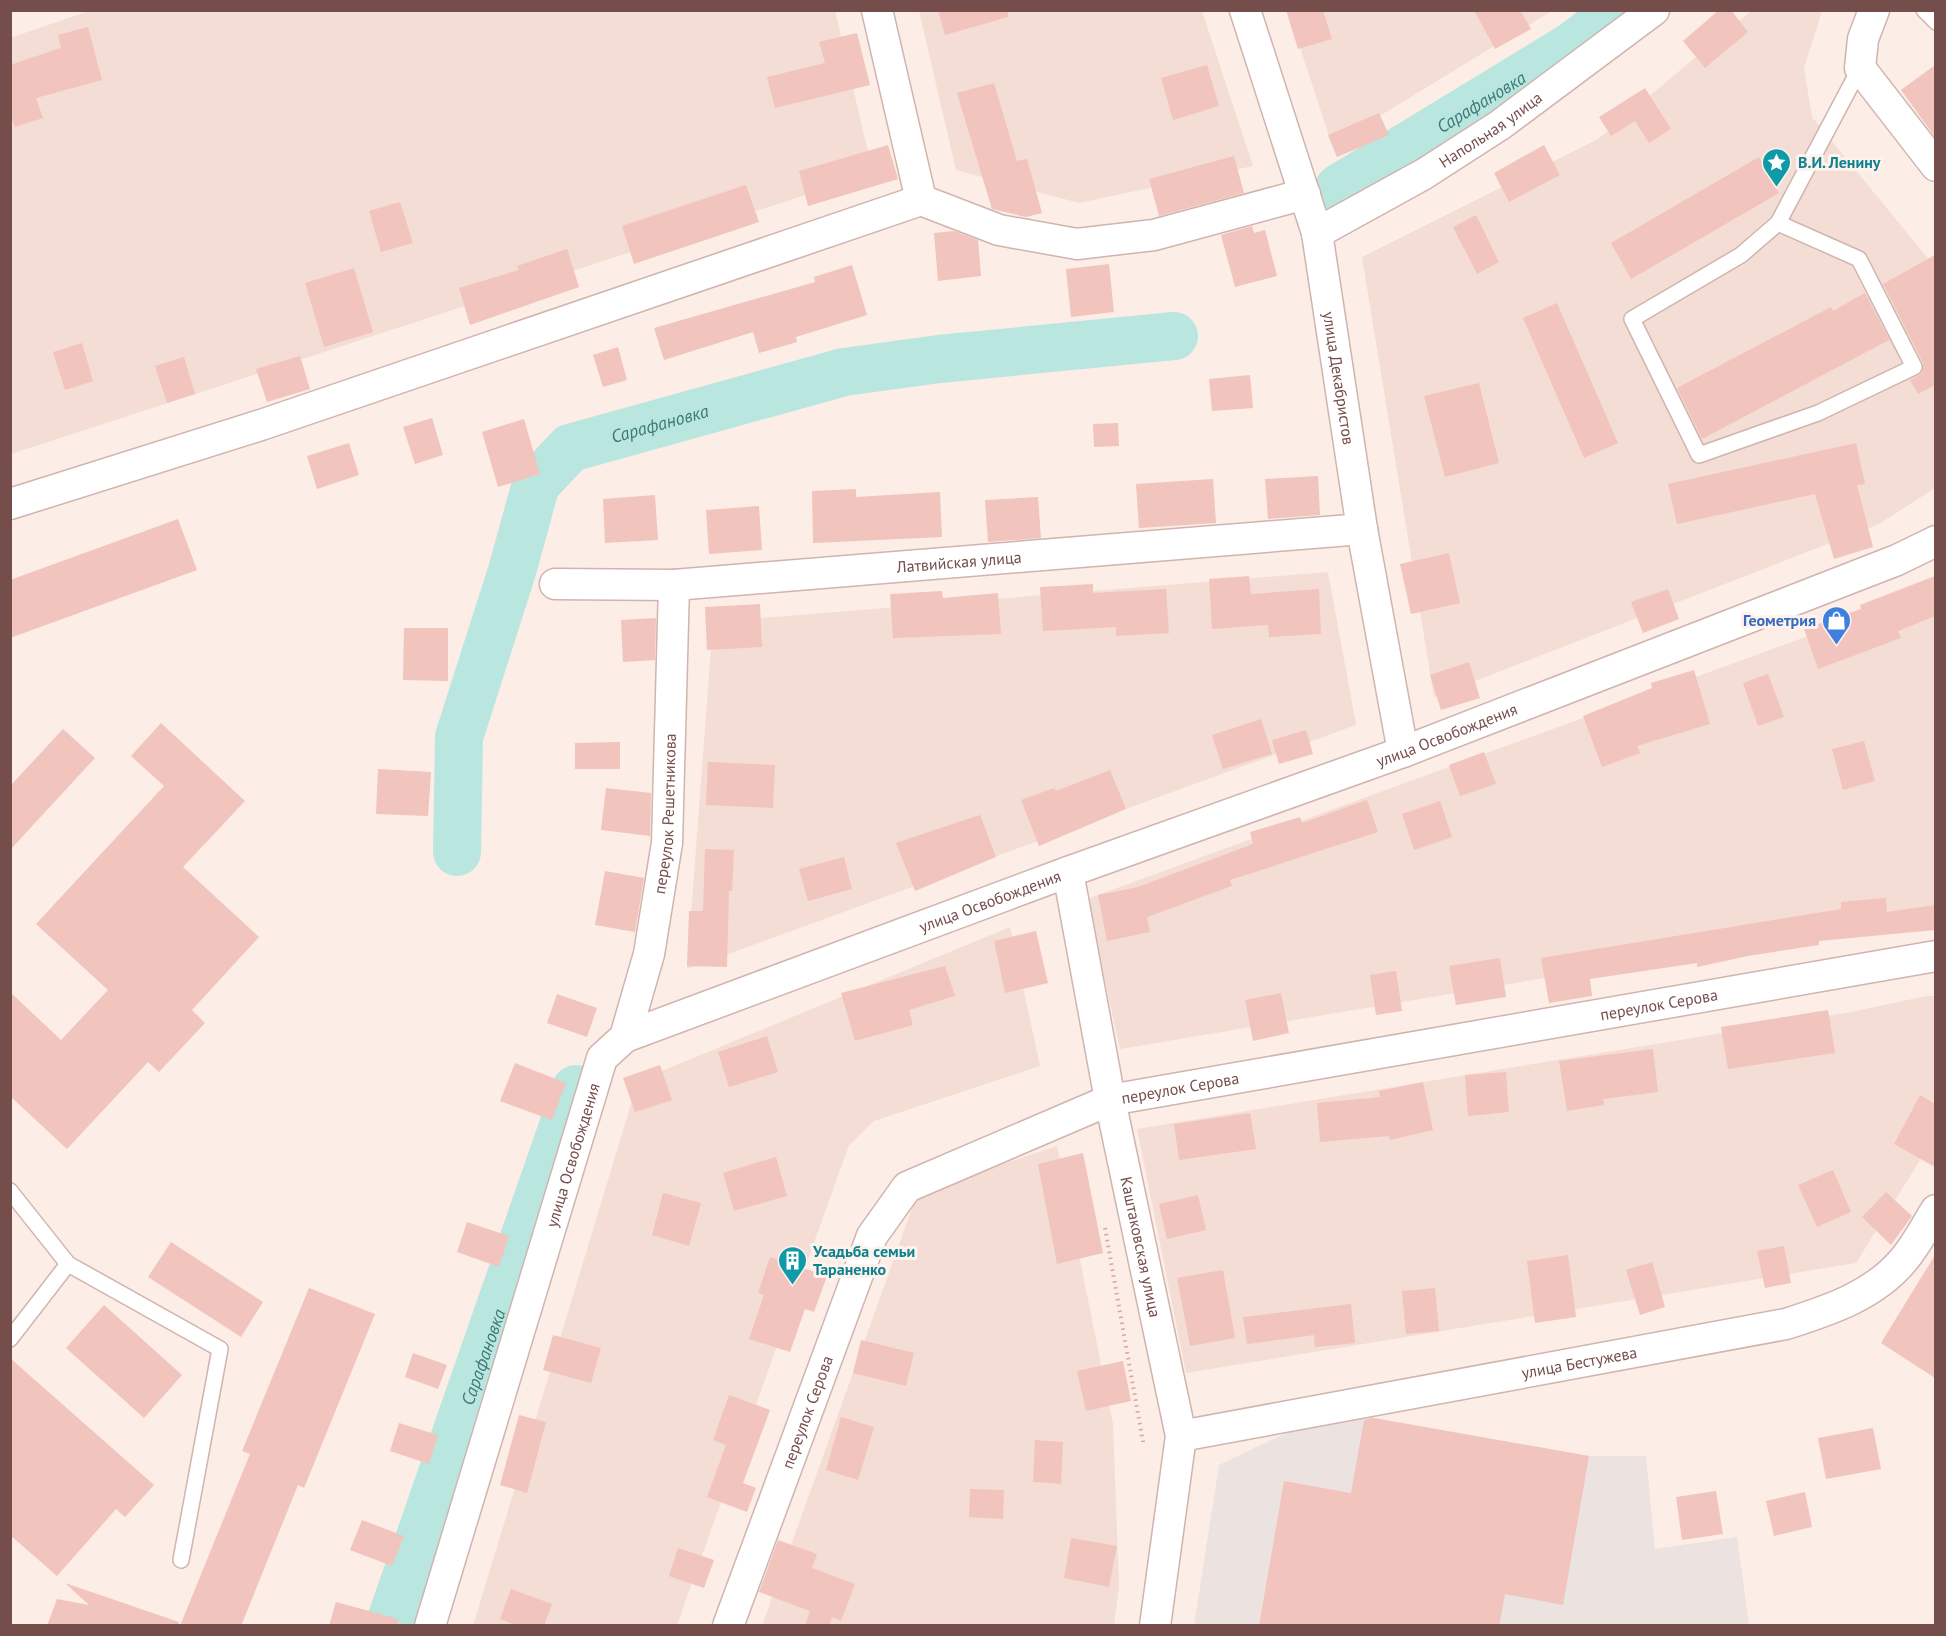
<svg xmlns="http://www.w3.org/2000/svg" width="1946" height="1636" font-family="'PT Sans',sans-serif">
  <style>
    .residential { fill: #f4ddd4 }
    .industrial { fill: #ece2e0 }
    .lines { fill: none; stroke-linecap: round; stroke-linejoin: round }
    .river { stroke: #bae6e0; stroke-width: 48 }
    .building { fill: #f1c4bd }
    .service-casing { stroke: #d0b4af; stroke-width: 18 }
    .minor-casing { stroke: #d0b4af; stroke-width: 33 }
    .path { stroke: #d6a6a0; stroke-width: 4; stroke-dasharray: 1.5 4.5; stroke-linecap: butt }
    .service { stroke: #fff; stroke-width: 15 }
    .minor { stroke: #fff; stroke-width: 30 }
    .labels { text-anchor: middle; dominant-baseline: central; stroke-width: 6; stroke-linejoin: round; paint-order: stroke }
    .street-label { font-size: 16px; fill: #754e4b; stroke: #fff2ec }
    .culture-label { font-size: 16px; font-weight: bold; fill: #0d838f; stroke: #fff2ec; text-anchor: start }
    .shop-label { font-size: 16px; font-weight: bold; fill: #366cbe; stroke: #fff2ec; text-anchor: end }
    .water-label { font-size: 18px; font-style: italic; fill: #3e7a73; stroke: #fff2ec }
  </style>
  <rect width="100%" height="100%" fill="#fcede6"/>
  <!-- residential -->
  <path class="residential" d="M92,10L835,11L873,173L11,454L10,38Z
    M919,11H1202L1253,166L1079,203L956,170Z
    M1288,11H1552L1332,145Z
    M1751,11H1822L1804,68L1812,117L1935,267V488L1879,524L1434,697L1362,257L1598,139Z
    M1328,572L1356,725L687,969L713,622Z
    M1935,581V917L1916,916L1120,1049L1087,899L1912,598Z
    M1010,927L1040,1066L874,1121L849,1145L677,1625L473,1626L638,1081Z
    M1927,996H1935V1136L1856,1263L1186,1373L1137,1129L1851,1012Z
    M1057,1146L1113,1424L1119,1586L1114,1625L762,1626L918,1192Z"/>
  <!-- industrial -->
  <path class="industrial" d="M1326,1414L1365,1416L1589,1456H1646L1655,1549L1737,1537L1749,1625L1194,1626L1219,1465Z"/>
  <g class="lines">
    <!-- river -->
    <g class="river">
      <path id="s1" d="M1339,188L1572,46L1620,10"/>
      <path id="s2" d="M457,852L459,737L512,571L536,484L570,448L844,372L939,359L1174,336"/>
      <path id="s3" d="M389,1626L576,1089"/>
    </g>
  </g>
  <!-- building -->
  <path class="building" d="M938,10H1008V17L945,35Z
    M1286,10H1323L1332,39L1298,49Z
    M1474,10H1520L1531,29L1495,49Z
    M1719,10H1731L1748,32L1705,68L1683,41Z
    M88,27L102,80L36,98L43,118L15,127L10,113V65L61,48L58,35Z
    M857,33L870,85L775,108L767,77L825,63L819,42Z
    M1207,65L1219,106L1173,120L1161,78Z
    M1935,65V137L1901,90Z
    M994,83L1017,161L1027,159L1042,213L1026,217L992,209L957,93Z
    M1645,88L1671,129L1649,143L1635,121L1611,136L1599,117Z
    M1379,113L1389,135L1337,157L1328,135Z
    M888,145L898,179L808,206L799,171Z
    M1544,145L1560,175L1509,202L1494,173Z
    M1234,156L1244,193L1159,216L1149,179Z
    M1759,157L1779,193L1631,279L1611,243Z
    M746,185L759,222L634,264L622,226Z
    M400,202L413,243L381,252L369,211Z
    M1476,215L1499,262L1477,274L1453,227Z
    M1252,226L1254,233L1265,230L1277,276L1235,287L1221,235Z
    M954,231L978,240L981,276L938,281L934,233Z
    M567,249L579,287L470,325L459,288L519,270L517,266Z
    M1935,255V385L1918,394L1910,380L1922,373L1923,363L1883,284Z
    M1109,264L1114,312L1071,317L1066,269Z
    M852,265L867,315L796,337L797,342L759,353L753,332L664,360L654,328L815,282L814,277Z
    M354,268L373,332L324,347L305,283Z
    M1865,293L1899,358L1889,340L1702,439L1677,388L1831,307L1833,311Z
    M1557,303L1618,443L1584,458L1523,318Z
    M82,343L93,381L65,390L53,352Z
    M618,347L627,380L603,387L593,355Z
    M300,356L310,389L267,402L256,369Z
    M184,357L195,394L167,403L155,366Z
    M1250,375L1253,408L1212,411L1209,379Z
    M1479,383L1499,463L1445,477L1424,396Z
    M432,418L443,455L415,464L403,427Z
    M524,419L540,474L498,487L482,432Z
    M1118,423L1119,446L1094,447L1093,424Z
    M349,443L359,475L317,489L307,456Z
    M1856,443L1865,484L1857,485L1873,547L1834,559L1815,494L1677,524L1668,484Z
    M1318,476L1320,515L1268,519L1265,479Z
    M1213,479L1216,523L1139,528L1136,484Z
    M856,489V497L940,492L942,537L813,543L812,491Z
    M655,495L658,540L605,543L603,499Z
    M1038,497L1041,538L988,542L985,500Z
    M759,506L762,550L709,554L706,510Z
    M178,519L197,570L10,638V580Z
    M1449,553L1460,603L1411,614L1400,564Z
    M1249,576L1251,594L1319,589L1321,634L1269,637L1268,625L1212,629L1209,579Z
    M1935,576V616L1898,631L1901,638L1818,669L1804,629L1861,609L1860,605Z
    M1093,584V593L1166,589L1169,633L1116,636V627L1043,631L1040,587Z
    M1668,589L1679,619L1643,633L1631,602Z
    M942,591L943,598L998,593L1001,634L893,638L890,594Z
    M760,604L762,647L707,650L705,607Z
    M656,618L655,660L623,662L621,620Z
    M404,628H448V681L403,680Z
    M1469,662L1480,698L1441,710L1430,675Z
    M1694,670L1710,724L1637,746L1640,753L1602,767L1583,716L1652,688L1651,683Z
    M1768,674L1784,717L1758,726L1743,683Z
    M1261,719L1272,754L1223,769L1212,735Z
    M161,723L245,801L183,867L259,937L192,1010L205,1023L159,1072L148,1062L67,1149L10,1096V992L61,1040L108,990L36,924L164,786L131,756Z
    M63,729L95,758L10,850V786Z
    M1306,730L1313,754L1279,764L1272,740Z
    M1864,741L1875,781L1843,790L1832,749Z
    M620,742V769H575V743Z
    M1484,752L1496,784L1460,796L1449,765Z
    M708,762L775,765L773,808L706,805Z
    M378,769L431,772L428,816L376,814Z
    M1110,770L1126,809L1039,846L1021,800L1054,788L1056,791Z
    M606,788L651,793L650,836L601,830Z
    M1367,800L1378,832L1230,880L1232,886L1147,917L1150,932L1107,941L1098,895L1138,887L1253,844L1250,832L1300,817L1302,823Z
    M1440,801L1452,837L1414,850L1402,814Z
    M980,815L996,857L915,891L896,843Z
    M705,849L734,850L732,891H729L727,967L687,966L689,911H703Z
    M844,857L852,889L808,901L799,869Z
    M605,871L644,878L635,932L595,925Z
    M1886,898L1887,912L1935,905V930L1819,941V945L1748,956L1697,967V963L1590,979L1592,996L1549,1003L1541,958L1841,909V902Z
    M1036,931L1048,983L1005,993L994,941Z
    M1500,958L1506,997L1456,1005L1449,966Z
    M945,966L955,996L909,1010L913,1025L855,1041L841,993Z
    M1396,971L1402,1011L1376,1015L1370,975Z
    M1281,993L1289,1033L1253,1041L1245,1000Z
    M557,994L597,1008L587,1037L547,1023Z
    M1828,1010L1835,1053L1728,1069L1721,1027Z
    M767,1036L778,1072L729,1087L718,1052Z
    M1653,1049L1658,1092L1603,1099L1604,1105L1567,1111L1559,1061Z
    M515,1063L566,1083L552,1120L500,1101Z
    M660,1065L672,1100L635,1112L623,1078Z
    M1506,1072L1509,1112L1468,1116L1465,1075Z
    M1423,1082L1433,1130L1390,1140L1389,1136L1320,1142L1317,1103L1380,1097L1379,1091Z
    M1920,1095L1935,1104V1167L1894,1144Z
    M1250,1113L1256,1149L1179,1160L1174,1124Z
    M1083,1153L1103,1253L1057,1264L1038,1164Z
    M776,1157L787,1196L734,1211L723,1173Z
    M1833,1170L1851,1212L1817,1227L1798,1185Z
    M1886,1192L1912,1216L1891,1245L1862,1217Z
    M663,1193L701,1203L689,1246L652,1235Z
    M1198,1195L1206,1230L1167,1239L1159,1204Z
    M467,1222L509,1236L499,1267L457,1252Z
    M171,1242L263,1302L241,1337L148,1277Z
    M1784,1246L1791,1283L1765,1288L1757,1251Z
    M1568,1255L1576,1317L1535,1323L1527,1261Z
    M1935,1255V1378L1881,1343Z
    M770,1257L827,1276L814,1312L805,1309L790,1352L749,1339L764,1295L758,1293Z
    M1652,1262L1665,1307L1640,1315L1626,1270Z
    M1223,1270L1235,1338L1190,1346L1177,1278Z
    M309,1288L375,1314L304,1488L298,1485L241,1626H180L250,1454L242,1451Z
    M1435,1288L1439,1331L1406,1334L1402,1291Z
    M1351,1304L1355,1343L1315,1347L1314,1335L1247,1344L1243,1317Z
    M104,1305L182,1375L144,1418L66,1348Z
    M553,1335L601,1348L591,1383L543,1370Z
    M861,1340L914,1353L906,1386L853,1373Z
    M413,1353L447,1365L438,1389L405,1377Z
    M10,1358L154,1485L125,1517L116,1509L57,1576L10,1535Z
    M1123,1361L1131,1401L1086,1411L1077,1371Z
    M729,1395L770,1410L743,1483L756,1488L747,1512L707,1497L726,1445L713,1440Z
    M519,1415L546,1422L527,1493L500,1485Z
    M841,1417L874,1427L858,1480L826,1470Z
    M1373,1418L1589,1456L1563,1605L1505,1594L1499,1626H1259L1284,1481L1351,1493L1364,1420Z
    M399,1423L438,1435L429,1464L390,1451Z
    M1873,1428L1881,1469L1826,1479L1818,1438Z
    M1035,1440L1063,1442L1061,1484L1033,1482Z
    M970,1489L1004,1490L1003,1519L969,1517Z
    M1716,1491L1723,1534L1682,1540L1676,1497Z
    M1805,1492L1812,1527L1774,1536L1766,1501Z
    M362,1520L404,1536L392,1566L350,1550Z
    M1071,1538L1117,1546L1109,1587L1064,1578Z
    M778,1540L817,1554L812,1568L855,1584L841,1621L832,1617L829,1626H805L810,1611L759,1592Z
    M678,1548L714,1560L704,1588L669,1576Z
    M65,1583L179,1622L178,1626H47L57,1599L89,1605Z
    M511,1589L552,1604L544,1626H517L500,1619Z
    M336,1602L398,1619L397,1626H329Z"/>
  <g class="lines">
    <defs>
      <path id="service" d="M1924,10L1936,22
        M1778,223L1859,259L1914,367L1818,413L1699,455L1632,319L1741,255L1778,223L1860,68
        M10,1191L68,1264
        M10,1339L68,1264L220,1349L181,1560"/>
      <g id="minor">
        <path d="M877,10L921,200"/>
        <path id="s4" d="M1245,10L1317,233L1362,529L1403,752"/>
        <path d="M1874,10L1863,39L1860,68L1936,166"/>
        <path id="s5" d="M1317,233L1424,174L1500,125L1654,10"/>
        <path d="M10,504L261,425L921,200L999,230L1077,244L1154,235L1305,194"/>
        <path id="s6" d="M555,584L674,585L1362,529"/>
        <path id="s7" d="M1068,872L1110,1100L1181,1436L1155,1626"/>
        <path id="s8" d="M625,1037L649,954L667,843L674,585"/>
        <path id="s9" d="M1181,1436L1786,1324C1830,1310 1876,1295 1906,1257C1917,1243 1926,1226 1936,1210"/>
        <path id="s10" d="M430,1626L602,1058L625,1037L1068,872L1403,752L1897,560L1936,541"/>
        <path id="s11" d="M728,1626L872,1236L907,1187L1110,1100L1936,956"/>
      </g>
    </defs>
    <!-- service casing -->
    <use href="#service" class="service-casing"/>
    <!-- minor casing -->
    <use href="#minor" class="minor-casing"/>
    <!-- path -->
    <path class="path" d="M1105,1228L1143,1442"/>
    <!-- service -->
    <use href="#service" class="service"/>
    <!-- minor -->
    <use href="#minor" class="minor"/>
  </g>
  <!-- icons -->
  <defs>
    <symbol id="sight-pin" viewBox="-11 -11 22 30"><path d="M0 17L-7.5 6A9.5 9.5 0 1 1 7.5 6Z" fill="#0f9aa8" stroke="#fff2ec"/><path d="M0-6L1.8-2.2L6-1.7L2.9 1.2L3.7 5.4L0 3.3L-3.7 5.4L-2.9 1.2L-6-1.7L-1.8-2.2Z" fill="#fff"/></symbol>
    <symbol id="shop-pin" viewBox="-11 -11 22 30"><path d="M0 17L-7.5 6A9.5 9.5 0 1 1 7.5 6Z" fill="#3f7fe0" stroke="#fff2ec"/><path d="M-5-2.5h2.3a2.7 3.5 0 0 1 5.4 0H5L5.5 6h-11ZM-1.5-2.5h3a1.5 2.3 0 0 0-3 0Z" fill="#fff"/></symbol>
    <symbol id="building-pin" viewBox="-11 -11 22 30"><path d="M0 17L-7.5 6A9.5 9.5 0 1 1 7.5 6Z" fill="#0f9aa8" stroke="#fff2ec"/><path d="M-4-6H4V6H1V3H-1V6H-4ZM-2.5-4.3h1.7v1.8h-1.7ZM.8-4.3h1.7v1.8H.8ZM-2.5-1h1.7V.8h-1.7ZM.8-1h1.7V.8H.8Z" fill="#fff"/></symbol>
  </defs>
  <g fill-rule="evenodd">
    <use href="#sight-pin" x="1760" y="146" width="33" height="45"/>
    <use href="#shop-pin" x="1820" y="604" width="33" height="45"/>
    <use href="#building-pin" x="776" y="1244" width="33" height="45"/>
  </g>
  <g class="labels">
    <!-- street labels -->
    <g class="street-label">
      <text stroke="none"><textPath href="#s5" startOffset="202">Напольная улица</textPath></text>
      <text stroke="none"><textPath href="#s4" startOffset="381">улица Декабристов</textPath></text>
      <text stroke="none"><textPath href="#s6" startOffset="405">Латвийская улица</textPath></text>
      <text stroke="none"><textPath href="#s10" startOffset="1500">улица Освобождения</textPath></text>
      <text stroke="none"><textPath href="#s8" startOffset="228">переулок Решетникова</textPath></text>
      <text stroke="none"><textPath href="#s10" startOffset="1014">улица Освобождения</textPath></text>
      <text stroke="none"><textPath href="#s11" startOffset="1254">переулок Серова</textPath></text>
      <text stroke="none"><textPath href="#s11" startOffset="768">переулок Серова</textPath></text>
      <text stroke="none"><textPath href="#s10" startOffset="492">улица Освобождения</textPath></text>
      <text stroke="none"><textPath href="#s7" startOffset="382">Каштаковская улица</textPath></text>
      <text stroke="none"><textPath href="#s9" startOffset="405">улица Бестужева</textPath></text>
      <text stroke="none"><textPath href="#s11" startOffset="228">переулок Серова</textPath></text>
    </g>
    <!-- culture labels -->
    <g class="culture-label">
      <text x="1798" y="162">В.И. Ленину</text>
      <text x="813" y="1251">Усадьба семьи<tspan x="813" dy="18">Тараненко</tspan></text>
    </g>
    <!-- shop labels -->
    <g class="shop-label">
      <text x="1816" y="620">Геометрия</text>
    </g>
    <!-- water labels -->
    <g class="water-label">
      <text stroke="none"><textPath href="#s1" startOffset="166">Сарафановка</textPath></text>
      <text stroke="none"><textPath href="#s2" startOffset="522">Сарафановка</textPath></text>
      <text stroke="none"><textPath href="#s3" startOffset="285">Сарафановка</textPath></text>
    </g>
  </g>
  <!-- border -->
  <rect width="1946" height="1636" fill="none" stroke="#754e4b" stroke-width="24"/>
</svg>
